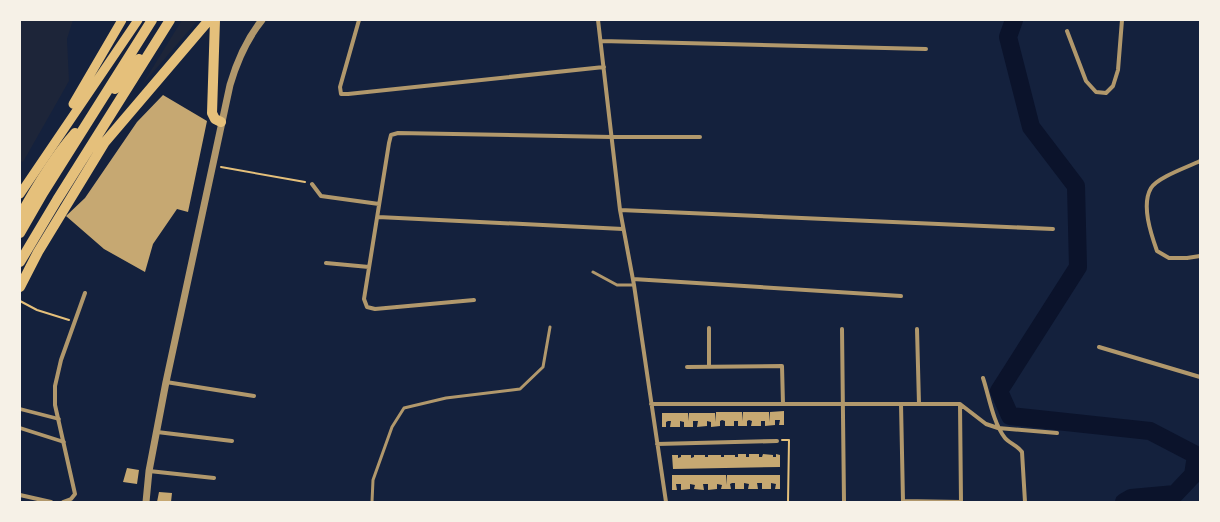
<svg xmlns="http://www.w3.org/2000/svg" width="1220" height="522" font-family="Signika,sans-serif">
  <style>
    .green { fill: #1d2539 }
    .lines { fill: none; stroke-linecap: round; stroke-linejoin: round }
    .river { stroke: #0b132b; stroke-width: 18 }
    .building { fill: #c6a872 }
    .path { stroke: #e5c07b; stroke-width: 2 }
    .service { stroke: #b1986c; stroke-width: 3 }
    .pedestrian { stroke: #b1986c; stroke-width: 3.5 }
    .minor { stroke: #b1986c; stroke-width: 4 }
    .tertiary { stroke: #b1986c; stroke-width: 7 }
    .primary { stroke: #e5c07b; stroke-width: 9 }
    .motorway { stroke: #e5c07b; stroke-width: 10 }
  </style>
  <rect width="100%" height="100%" fill="#14213d"/>
  <!-- green -->
  <path class="green" d="M20,20H73L67,39L69,81L23,162L20,161Z
    M182,20H198L142,85Z"/>
  <g class="lines">
    <!-- river -->
    <path class="river" d="M1014,20L1008,37L1031,127L1076,186L1078,267L999,391L1010,416L1150,431L1196,455L1193,475L1175,494L1131,498L1124,502"/>
  </g>
  <!-- building -->
  <path class="building" d="M163,95L207,121L188,212L177,209L153,244L145,272L104,249L66,216L85,198L137,122Z
    M784,411V425H779L780,420H775V425L765,426V421H761V426H751L752,421L749,420L747,421V426H738V421H734V426H725V421L722,420L720,421V426L711,427V422L707,421V426L697,427L698,421H693V427H684V422L680,421V427H670L671,421H668L666,422V427H662V413H688L689,421V413H715L716,422V412H742L743,421V412H769L770,422V412Z
    M738,454H746V457H749V454H759V457H762L763,454L773,455V457H776V454L780,455V467L673,469L672,455H678V458L681,457V455H691V458L694,457V455H705V457H708V455H721V457H724V455H735V457H738Z
    M127,468L139,470L137,484L123,482Z
    M672,475H699V483V475H726V485L727,475H753V483V475H780V489H775L776,484L771,483V489H762V483H757L758,489H748L749,484L744,483V489H735V483H732L730,484L731,489H721L722,485L717,484V489L708,490V484H703L704,490L694,489L695,485L690,484V489L681,490V484H676L677,490H672Z
    M159,492L172,493L171,502H157Z"/>
  <g class="lines">
    <!-- path -->
    <path class="path" d="M221,167L305,182
      M20,301L37,310L69,320
      M771,502H788L789,440H782"/>
    <!-- service -->
    <path class="service" d="M593,272L617,285H634
      M372,502L373,480L392,427L404,408L446,398L520,389L543,367L550,327"/>
    <!-- pedestrian -->
    <path class="pedestrian" d="M20,409L59,419
      M20,428L64,442"/>
    <!-- minor -->
    <path class="minor" d="M359,20L340,87L341,94H348L604,67
      M598,20L620,210L634,285L666,502
      M1067,31L1086,81L1096,92L1106,93L1113,86L1118,70L1122,20
      M601,41L926,49
      M1200,161C1188,167 1158,177 1151,188C1141,205 1151,234 1157,251L1169,258H1187L1200,256
      M312,184L321,196L379,204
      M620,210L1053,229
      M378,217L623,229
      M326,263L369,267
      M633,279L901,296
      M474,300L375,309L367,307L364,299L389,143L391,135L398,133L612,137H700
      M709,328V367
      M842,329L844,502
      M917,329L919,404
      M1099,347L1200,377
      M687,367L782,366L783,404
      M983,378C989,396 993,423 1005,438C1009,443 1017,445 1022,452L1025,502
      M166,382L254,396
      M651,404H960L986,424L998,428L1057,433
      M901,404L903,501L961,502L960,404
      M157,432L232,441
      M657,444L777,441
      M149,471L214,478
      M20,495L51,502
      M63,502L71,499L75,494L55,405V386L61,360L85,293"/>
    <!-- tertiary -->
    <path class="tertiary" d="M146,502L149,471L166,382L230,85C237,61 246,40 262,20"/>
    <!-- primary -->
    <path class="primary" d="M73,104L122,20
      M20,194L138,20"/>
    <!-- motorway -->
    <path class="motorway" d="M215,20L212,113L215,119L221,122
      M115,89L139,59
      M20,216C36,187 53,158 75,133
      M20,233L43,193L152,20
      M20,262L57,200L170,20
      M20,287L38,252L105,142L209,20"/>
  </g>
  <!-- border -->
  <rect width="1220" height="522" fill="none" stroke="#f6f1e7" stroke-width="42"/>
</svg>
